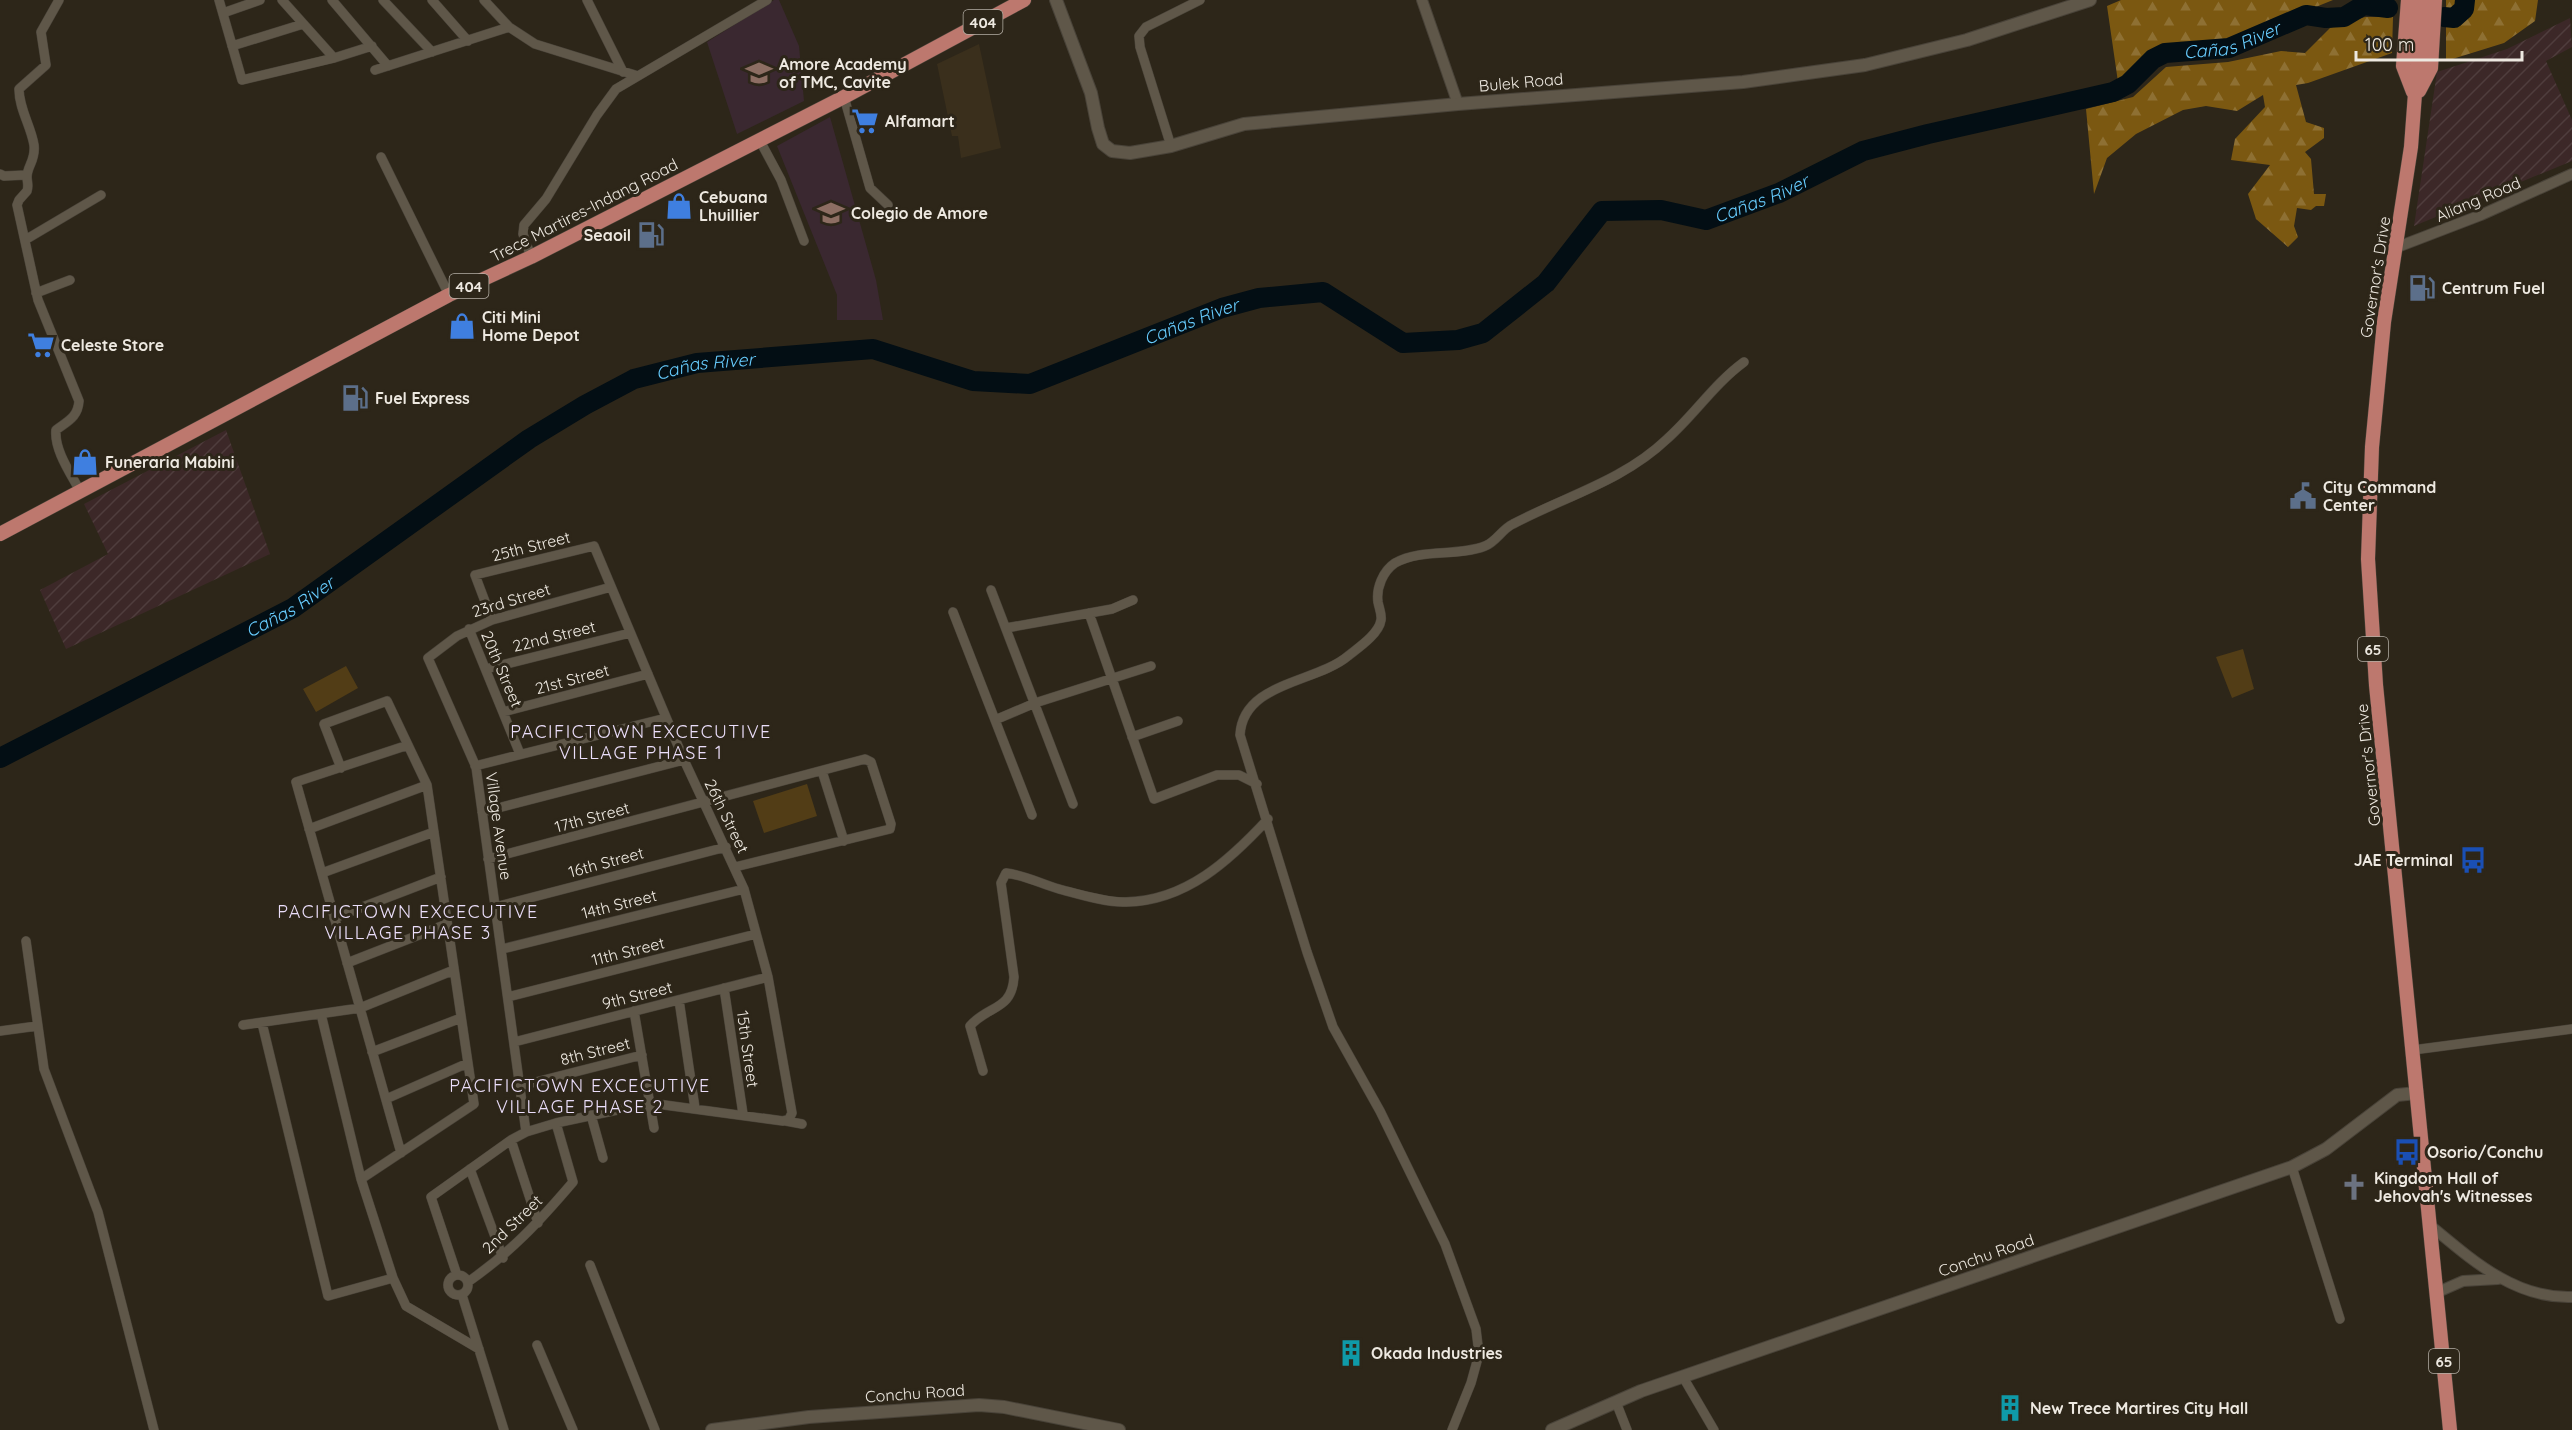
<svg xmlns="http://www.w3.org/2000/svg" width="2572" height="1430" font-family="Quicksand,sans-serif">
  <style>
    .built { fill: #3a2f1c }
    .industrial { fill: url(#industrial-furrows) }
    .education { fill: #3a2830 }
    .forest { fill: url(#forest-firs) }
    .green { fill: #523d16 }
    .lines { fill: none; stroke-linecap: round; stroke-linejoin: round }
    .river { stroke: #030e14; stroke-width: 20 }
    .minor-casing { stroke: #494339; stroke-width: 10 }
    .tertiary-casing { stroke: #494339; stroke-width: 12 }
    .secondary-casing { stroke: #494339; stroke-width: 14 }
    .primary-casing { stroke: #494339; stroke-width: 15 }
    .minor { stroke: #5f5749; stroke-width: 9 }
    .tertiary { stroke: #5f5749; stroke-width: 10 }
    .secondary { stroke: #5f5749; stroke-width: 12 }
    .primary { stroke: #bd786e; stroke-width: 14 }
    .labels { text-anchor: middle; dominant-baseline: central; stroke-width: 6; stroke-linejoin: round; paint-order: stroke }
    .shield { fill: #2d2619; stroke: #b4aea5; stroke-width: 1.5 }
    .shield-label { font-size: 15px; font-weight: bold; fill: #eee9e1 }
    .poi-label { font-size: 16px; font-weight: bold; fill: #eee9e1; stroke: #2d2619; text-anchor: start }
    .street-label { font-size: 16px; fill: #eee9e1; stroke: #2d2619 }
    .water-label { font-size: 18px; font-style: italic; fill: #67ccfe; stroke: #2d2619 }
    .neighbourhood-label { font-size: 18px; letter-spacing: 1.5px; fill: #ebdefa; stroke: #2d2619 }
  </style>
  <defs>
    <pattern id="industrial-furrows" width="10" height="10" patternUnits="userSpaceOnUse" patternTransform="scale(1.5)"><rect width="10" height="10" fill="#3c2828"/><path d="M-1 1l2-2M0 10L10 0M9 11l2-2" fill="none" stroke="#4f3d3d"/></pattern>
    <pattern id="forest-firs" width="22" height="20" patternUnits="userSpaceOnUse" patternTransform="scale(1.5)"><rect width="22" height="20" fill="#7b5811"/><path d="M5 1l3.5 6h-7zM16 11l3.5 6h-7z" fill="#8e7033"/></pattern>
  </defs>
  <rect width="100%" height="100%" fill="#2d2619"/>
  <!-- built -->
  <path class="built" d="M979,44L1001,148L961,158L958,136H952L937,64Z"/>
  <!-- industrial -->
  <path class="industrial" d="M2570,18L2572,47L2546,61L2572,120V161L2414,226L2437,72L2507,49Z
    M226,430L270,554L66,649L40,590L108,554L84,504Z"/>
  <!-- education -->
  <path class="education" d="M774,0H779L799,46L804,101L737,134L707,42Z
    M830,117L876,280L883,320H837V295L777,146Z"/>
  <!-- forest -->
  <path class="forest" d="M2121,0H2333L2227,43L2172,46L2152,53L2118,82L2107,6Z
    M2446,0H2538L2535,21L2504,43L2446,61Z
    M2365,17H2393L2392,53L2308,83L2296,85L2306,122L2324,128V138L2305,152L2311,159L2314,194H2326L2324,206H2316L2311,210L2297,208L2294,226L2298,237L2288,247L2256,219L2248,194L2270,165L2231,160L2235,139L2265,107L2263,95L2237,111L2206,106L2183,110L2136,134L2107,158L2094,194L2086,109L2133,97L2166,67L2228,62L2281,51L2305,53L2330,28Z"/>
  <!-- green -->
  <path class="green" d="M2243,649L2254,689L2232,698L2216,657Z
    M346,666L358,688L316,712L303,689Z
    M807,784L817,816L764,833L753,801Z"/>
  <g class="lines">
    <!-- river -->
    <g class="river">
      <path d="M2444,17L2454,18L2464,9L2465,0"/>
      <path id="s1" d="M0,758L293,608L529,439L585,405L634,379L697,363L873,349L973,381L1030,384L1222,308L1259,298L1323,292L1403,343L1458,340L1483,333L1546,283L1602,211L1661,210L1706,220L1779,193L1863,151L1928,134L2113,92L2128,84L2153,59L2165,53L2229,48L2306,15L2326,18L2344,17L2364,5L2388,8"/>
    </g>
    <defs>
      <path id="minor" d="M59,0L41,32L46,65L19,89C19,109 31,126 34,145C36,160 27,166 27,177C27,182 29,185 27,191L19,200L17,205L38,300L79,401C78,417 68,421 56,430C54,450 71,474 80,491
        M219,0L242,80L334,58L372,46
        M282,0L334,58
        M332,0L388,66
        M383,0L432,52
        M432,0L468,41
        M484,0L509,27L535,44L638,76
        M587,0L623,72
        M223,13L260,0
        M232,46L303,24
        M375,70L509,27
        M844,97L870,188L888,205
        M759,139L781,180L804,241
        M1171,146L1140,47L1139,36L1146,27L1200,0
        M381,157L449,295
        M0,174L4,176L26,175
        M25,240L101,195
        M531,257L523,234L524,225L546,199L597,115L616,89L767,0
        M36,293L70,280
        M991,590L1073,804
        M953,612L1032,815
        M1089,613L1154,799L1217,775H1239L1257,784
        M492,620L475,575L594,546L684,760L744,889L768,977L792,1113L789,1119L783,1121L650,1103L556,1123L526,1132
        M1006,628L1112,609L1133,600
        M469,629L520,754
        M486,669L630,633
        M503,712L648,674
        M995,720L1035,703L1151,666
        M1132,737L1178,721
        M475,766L666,718
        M341,768L324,724L387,701L427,785L474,1104L361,1179
        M822,771L844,841
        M482,812L684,760
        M309,829L427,785
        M488,859L865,759L871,762L891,824L890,829L735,867
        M322,873L434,832
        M495,907L726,847
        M334,918L441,877
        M26,941L44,1069L98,1212L154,1430
        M502,949L744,889
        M347,963L447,924
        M724,988L743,1114
        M508,997L756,934
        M679,1000L695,1108
        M634,1011L654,1128
        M321,1014L361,1179L393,1278L406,1306L479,1349
        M262,1023L328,1296L393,1278
        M243,1025L360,1008L454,970
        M0,1031L37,1026
        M514,1042L768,977
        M2413,1050L2572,1029
        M372,1052L461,1018
        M983,1071L970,1026C988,1005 1012,1011 1014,977L1001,883L1006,873C1025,875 1041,884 1059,889C1078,894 1107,903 1126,902C1186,901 1230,860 1268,819
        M520,1086L642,1055
        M386,1099L468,1063
        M591,1115L603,1158
        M786,1121L802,1124
        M511,1140L538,1223
        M401,1153L296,782L408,745
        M2292,1167L2340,1319
        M470,1169L503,1258
        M590,1265L655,1430
        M448 1285a10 10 0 1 1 20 0a10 10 0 1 1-20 0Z
        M457,1275L431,1197L511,1140L526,1132L476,767L428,658L457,636L492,620L611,587
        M468,1282C512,1251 538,1223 573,1182L556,1123
        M462,1295L504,1430
        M537,1345L573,1430
        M1683,1377L1714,1430
        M1616,1402L1627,1430
        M1452,1430L1471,1383L1479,1354L1476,1329L1445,1244L1380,1111L1333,1027L1307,952L1240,735C1243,682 1316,683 1348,656C1358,648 1379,634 1381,620C1382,614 1379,608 1378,602C1376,588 1383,571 1395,563C1422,548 1457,557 1485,546C1496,542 1502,529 1513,524C1566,496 1623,481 1667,439C1695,414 1714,384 1744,362"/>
      <path id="tertiary" d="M1422,0L1458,104
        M2395,248L2481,215L2572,174
        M2431,1226C2472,1260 2515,1299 2572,1297
        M2438,1292L2463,1281L2498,1279"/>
      <path id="secondary" d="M1056,0L1091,93L1098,128L1103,144L1112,151L1130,153L1171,146L1244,124L1458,104L1743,82L1865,65L1967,40L2090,0
        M712,1430L809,1417L979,1405L1004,1407L1119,1430
        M1552,1430L1641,1391L2292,1167L2326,1149L2397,1095L2417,1093"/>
      <path id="primary" d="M2408,0L2403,66L2413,92
        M2422,0L2411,147L2384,322L2372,447L2368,559L2376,685L2450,1430
        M2419,91L2431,68L2435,0
        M0,534L449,295L531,257L844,97L1024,0"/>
    </defs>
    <!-- minor casing -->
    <use href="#minor" class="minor-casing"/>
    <!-- tertiary casing -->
    <use href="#tertiary" class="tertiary-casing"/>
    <!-- secondary casing -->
    <use href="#secondary" class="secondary-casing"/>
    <!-- primary casing -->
    <use href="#primary" class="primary-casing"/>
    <!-- minor -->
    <use href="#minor" class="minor"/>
    <!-- tertiary -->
    <use href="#tertiary" class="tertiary"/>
    <!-- secondary -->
    <use href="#secondary" class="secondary"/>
    <!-- primary -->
    <use href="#primary" class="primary"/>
  </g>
  <!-- icons -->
  <defs>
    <symbol id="school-bare" viewBox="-9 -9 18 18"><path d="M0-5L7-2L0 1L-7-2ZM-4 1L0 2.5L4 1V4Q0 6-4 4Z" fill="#8d6e63" stroke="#2d2619" stroke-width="2.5" paint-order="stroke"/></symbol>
    <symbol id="supermarket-bare" viewBox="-9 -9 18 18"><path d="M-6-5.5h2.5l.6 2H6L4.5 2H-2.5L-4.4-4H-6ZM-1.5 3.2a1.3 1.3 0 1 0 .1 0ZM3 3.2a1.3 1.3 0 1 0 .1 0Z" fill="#3f7fe0" stroke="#2d2619" stroke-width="2.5" paint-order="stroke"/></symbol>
    <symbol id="shop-bare" viewBox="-9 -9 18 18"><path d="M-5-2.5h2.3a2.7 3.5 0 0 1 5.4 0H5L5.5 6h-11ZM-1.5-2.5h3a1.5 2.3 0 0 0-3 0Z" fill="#3f7fe0" stroke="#2d2619" stroke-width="2.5" paint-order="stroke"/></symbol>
    <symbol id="university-bare" viewBox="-9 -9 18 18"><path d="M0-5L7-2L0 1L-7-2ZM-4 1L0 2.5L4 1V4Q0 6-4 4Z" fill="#8d6e63" stroke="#2d2619" stroke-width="2.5" paint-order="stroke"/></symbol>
    <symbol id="fuel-bare" viewBox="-9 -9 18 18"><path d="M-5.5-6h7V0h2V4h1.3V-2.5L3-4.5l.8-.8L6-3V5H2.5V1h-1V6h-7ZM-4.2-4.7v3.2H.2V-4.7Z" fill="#5c6f8a" stroke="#2d2619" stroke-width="2.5" paint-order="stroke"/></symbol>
    <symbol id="civic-bare" viewBox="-9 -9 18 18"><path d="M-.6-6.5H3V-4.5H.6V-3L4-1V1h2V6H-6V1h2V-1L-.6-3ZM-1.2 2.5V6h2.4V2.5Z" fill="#5c6f8a" stroke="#2d2619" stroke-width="2.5" paint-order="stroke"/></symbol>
    <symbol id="bus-bare" viewBox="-9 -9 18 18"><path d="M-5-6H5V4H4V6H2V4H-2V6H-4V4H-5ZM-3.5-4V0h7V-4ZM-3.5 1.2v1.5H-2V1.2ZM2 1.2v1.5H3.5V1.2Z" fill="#1a4fb4" stroke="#2d2619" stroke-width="2.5" paint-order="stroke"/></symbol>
    <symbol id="church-bare" viewBox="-9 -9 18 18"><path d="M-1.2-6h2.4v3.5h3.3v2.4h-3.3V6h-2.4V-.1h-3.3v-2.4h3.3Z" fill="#6b7280" stroke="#2d2619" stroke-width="2.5" paint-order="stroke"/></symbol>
    <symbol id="building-bare" viewBox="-9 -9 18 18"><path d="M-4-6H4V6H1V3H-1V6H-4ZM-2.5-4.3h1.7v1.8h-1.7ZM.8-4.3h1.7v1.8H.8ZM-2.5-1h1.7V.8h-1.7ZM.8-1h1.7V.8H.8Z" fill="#0f9aa8" stroke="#2d2619" stroke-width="2.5" paint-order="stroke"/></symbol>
  </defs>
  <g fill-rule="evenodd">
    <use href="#school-bare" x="740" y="54" width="38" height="38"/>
    <use href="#supermarket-bare" x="846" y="102" width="38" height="38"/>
    <use href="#shop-bare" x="660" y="187" width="38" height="38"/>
    <use href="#university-bare" x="812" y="194" width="38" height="38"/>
    <use href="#fuel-bare" x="632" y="216" width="38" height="38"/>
    <use href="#fuel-bare" x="2403" y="269" width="38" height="38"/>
    <use href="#shop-bare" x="443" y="307" width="38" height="38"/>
    <use href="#supermarket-bare" x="22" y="326" width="38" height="38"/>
    <use href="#fuel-bare" x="336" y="379" width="38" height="38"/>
    <use href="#shop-bare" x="66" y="443" width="38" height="38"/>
    <use href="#civic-bare" x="2284" y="477" width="38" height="38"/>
    <use href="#bus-bare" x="2454" y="841" width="38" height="38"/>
    <use href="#bus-bare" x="2388" y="1133" width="38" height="38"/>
    <use href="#church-bare" x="2335" y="1168" width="38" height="38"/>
    <use href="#building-bare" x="1332" y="1334" width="38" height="38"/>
    <use href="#building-bare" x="1991" y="1389" width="38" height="38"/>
  </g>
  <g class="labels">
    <!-- shield labels -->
    <g class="shield">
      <rect x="963.5" y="10" width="39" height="24" rx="4.5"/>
      <rect x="449.5" y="274" width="39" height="24" rx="4.5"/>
      <rect x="2358" y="637" width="30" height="24" rx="4.5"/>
      <rect x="2429" y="1349" width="30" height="24" rx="4.5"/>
    </g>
    <g class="shield-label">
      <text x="983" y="22">404</text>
      <text x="469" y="286">404</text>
      <text x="2373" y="649">65</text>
      <text x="2444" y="1361">65</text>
    </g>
    <!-- poi labels -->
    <g class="poi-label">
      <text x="779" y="64">Amore Academy<tspan x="779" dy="18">of TMC, Cavite</tspan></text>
      <text x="885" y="121">Alfamart</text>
      <text x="699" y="197">Cebuana<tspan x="699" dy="18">Lhuillier</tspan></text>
      <text x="851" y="213">Colegio de Amore</text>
      <text x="631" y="235" text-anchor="end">Seaoil</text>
      <text x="2442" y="288">Centrum Fuel</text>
      <text x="482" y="317">Citi Mini<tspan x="482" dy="18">Home Depot</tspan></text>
      <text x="61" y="345">Celeste Store</text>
      <text x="375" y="398">Fuel Express</text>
      <text x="105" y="462">Funeraria Mabini</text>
      <text x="2323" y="487">City Command<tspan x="2323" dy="18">Center</tspan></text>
      <text x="2453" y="860" text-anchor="end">JAE Terminal</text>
      <text x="2427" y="1152">Osorio/Conchu</text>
      <text x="2374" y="1178">Kingdom Hall of<tspan x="2374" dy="18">Jehovah's Witnesses</tspan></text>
      <text x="1371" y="1353">Okada Industries</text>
      <text x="2030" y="1408">New Trece Martires City Hall</text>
    </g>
    <!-- street labels -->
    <g class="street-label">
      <text transform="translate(1521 82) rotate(-5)">Bulek Road</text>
      <text transform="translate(2478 199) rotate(-23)">Aliang Road</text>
      <text transform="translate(584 210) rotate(-27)">Trece Martires-Indang Road</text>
      <text transform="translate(2375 277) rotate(-81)">Governor's Drive</text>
      <text transform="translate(531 546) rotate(-14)">25th Street</text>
      <text transform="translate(511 600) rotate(-17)">23rd Street</text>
      <text transform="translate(554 636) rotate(-14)">22nd Street</text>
      <text transform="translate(502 669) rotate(67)">20th Street</text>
      <text transform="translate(572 679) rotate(-15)">21st Street</text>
      <text transform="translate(2368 765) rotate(-96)">Governor's Drive</text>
      <text transform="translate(727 816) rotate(64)">26th Street</text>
      <text transform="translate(592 817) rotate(-15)">17th Street</text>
      <text transform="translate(499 826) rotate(82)">Village Avenue</text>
      <text transform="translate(606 862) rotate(-15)">16th Street</text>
      <text transform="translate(619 904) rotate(-14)">14th Street</text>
      <text transform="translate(628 951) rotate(-14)">11th Street</text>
      <text transform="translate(637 995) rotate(-14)">9th Street</text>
      <text transform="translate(748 1049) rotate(82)">15th Street</text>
      <text transform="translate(595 1051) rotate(-14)">8th Street</text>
      <text transform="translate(512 1224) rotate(-44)">2nd Street</text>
      <text transform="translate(1986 1255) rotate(-19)">Conchu Road</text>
      <text transform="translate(915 1393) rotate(-4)">Conchu Road</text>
    </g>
    <!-- water labels -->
    <g class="water-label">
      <text stroke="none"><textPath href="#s1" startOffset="2469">Cañas River</textPath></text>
      <text stroke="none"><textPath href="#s1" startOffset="1965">Cañas River</textPath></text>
      <text stroke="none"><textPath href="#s1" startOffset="1317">Cañas River</textPath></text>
      <text stroke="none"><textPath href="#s1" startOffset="813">Cañas River</textPath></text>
      <text stroke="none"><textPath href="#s1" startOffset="327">Cañas River</textPath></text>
    </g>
    <!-- neighbourhood labels -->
    <g class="neighbourhood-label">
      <text x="641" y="731">PACIFICTOWN EXCECUTIVE<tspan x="641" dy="21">VILLAGE PHASE 1</tspan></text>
      <text x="408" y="911">PACIFICTOWN EXCECUTIVE<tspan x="408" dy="21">VILLAGE PHASE 3</tspan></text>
      <text x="580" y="1085">PACIFICTOWN EXCECUTIVE<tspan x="580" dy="21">VILLAGE PHASE 2</tspan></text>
    </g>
  </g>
  <!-- scale -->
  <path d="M2356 51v9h166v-9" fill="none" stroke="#eee9e1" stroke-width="3"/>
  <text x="2365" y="51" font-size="18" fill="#eee9e1" stroke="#2d2619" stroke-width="4.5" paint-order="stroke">100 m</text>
</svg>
